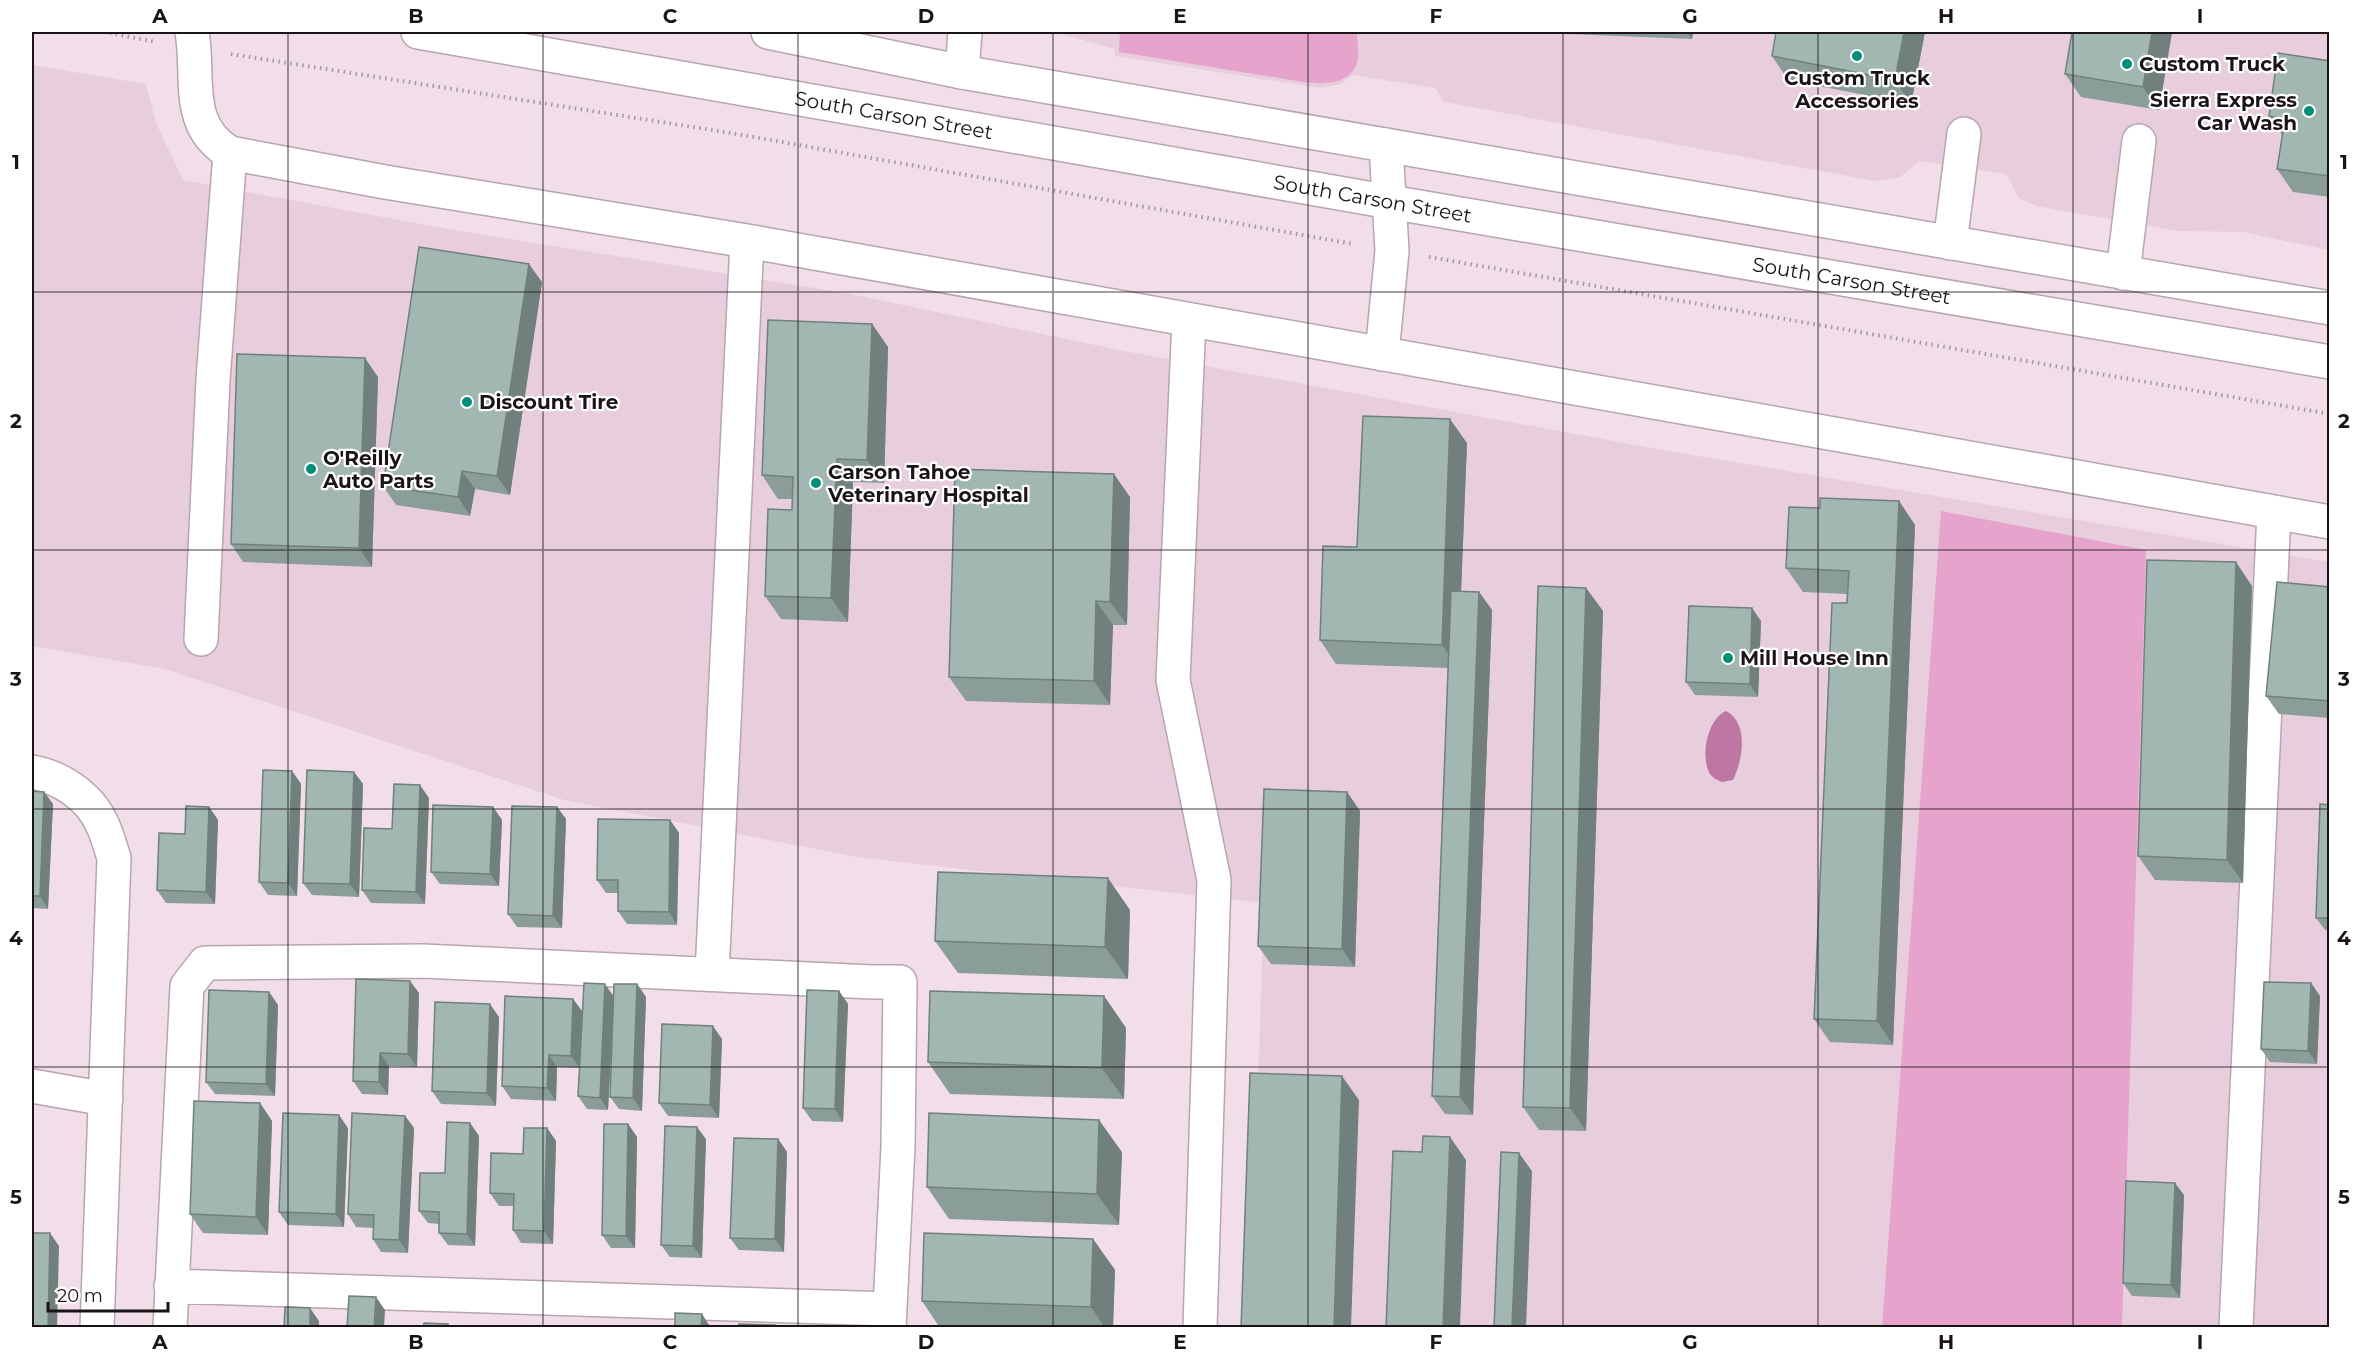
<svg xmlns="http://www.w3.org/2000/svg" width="2361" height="1359" font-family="Montserrat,sans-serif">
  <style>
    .built { fill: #e8cedc }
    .green { fill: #e6a3cb }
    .water { fill: #be76a2 }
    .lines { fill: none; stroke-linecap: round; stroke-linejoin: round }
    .minor-casing { stroke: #b7a5af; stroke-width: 36 }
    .major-casing { stroke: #b7a5af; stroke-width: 36 }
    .path { stroke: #a5969f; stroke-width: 4; stroke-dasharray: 1.5 4.5; stroke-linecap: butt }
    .minor { stroke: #fff; stroke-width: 33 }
    .major { stroke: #fff; stroke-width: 33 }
    .wall { fill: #8b9d98 }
    .shaded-wall { fill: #71807c }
    .building { fill: #a2b7b1; stroke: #71807c; stroke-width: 1.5 }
    .grid { fill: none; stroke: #1a1418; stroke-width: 1.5; stroke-opacity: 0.55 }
    .poi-dot { fill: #008e78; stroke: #fff; stroke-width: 2 }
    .labels { text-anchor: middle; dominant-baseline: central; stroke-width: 4.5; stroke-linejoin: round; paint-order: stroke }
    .poi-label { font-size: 20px; font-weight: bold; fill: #1a1418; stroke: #fff; text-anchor: start }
    .street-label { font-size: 20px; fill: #1a1418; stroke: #fff }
    .neatline { fill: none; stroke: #1a1418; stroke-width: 2 }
    .grid-label { font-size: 20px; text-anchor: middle; font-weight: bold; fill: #1a1418 }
  </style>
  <rect width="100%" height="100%" fill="#f1dee9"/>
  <!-- built -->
  <path class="built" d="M1054,32H2329V250L2243,232L2178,231L2036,206L2019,198L2006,174L1920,161L1900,177L1875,181L1444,102L1435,88L1353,75L1341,84L1321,88L1115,56V49Z
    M32,65L146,84L156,123L183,180L448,229L846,293L1124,351L1668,451L2329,562V1327H1250L1264,903L857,857L564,800L165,669L32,646Z"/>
  <!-- green -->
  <path class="green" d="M1120,32H1357C1357,41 1360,57 1356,66C1346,86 1321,84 1303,82L1119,52Z
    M1941,511L2146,550L2122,1327L1882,1328Z"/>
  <!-- water -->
  <path class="water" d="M1726,711C1749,723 1743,760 1733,780L1722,782C1717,780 1713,778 1710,774C1700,757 1707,719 1726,711Z"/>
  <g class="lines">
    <defs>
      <path id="minor" d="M192,32C200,76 183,125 230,153L385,182L747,241L2330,522
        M962,72L965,32
        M1950,243L1964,134
        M2123,273L2139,141
        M1189,320L1173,680L1214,880L1200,1328
        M201,639L213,380L230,153
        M32,772C60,777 89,796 101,822C107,833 110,846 114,858L97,1328
        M712,974L747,241
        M32,1086L106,1099
        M171,1286L890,1309
        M170,1328L187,986L205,963L423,961L872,982H900L898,1147L889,1328
        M2236,1328L2274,512"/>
      <g id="major">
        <path id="s1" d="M418,32L1390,202L2330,362"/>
        <path d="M768,32L962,72L2330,308"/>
        <path d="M1382,354L1392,251L1386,145"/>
      </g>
    </defs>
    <!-- minor casing -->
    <use href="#minor" class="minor-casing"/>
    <!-- major casing -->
    <use href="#major" class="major-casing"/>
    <!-- path -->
    <path class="path" d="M104,32L156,42
      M231,54L731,133L1353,244
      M1429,257L2330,414"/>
    <!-- minor -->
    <use href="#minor" class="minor"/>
    <!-- major -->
    <use href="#major" class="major"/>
  </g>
  <!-- wall -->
  <path class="wall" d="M1515,32H1693L1692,39L1516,32Z
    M1925,32L1911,104L1788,80L1772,56Z
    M2172,32L2159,110L2081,97L2065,74Z
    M2330,61V197L2293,192L2277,169L2282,135L2269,116Z
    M542,282L510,495L475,489L470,516L396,505L383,486Z
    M872,324L888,347L884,483L853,482L848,622L781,619L765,596L792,510V499H778L762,475Z
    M378,377L372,567L243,562L231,544Z
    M1467,443L1461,591L1479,592L1492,610L1473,1115L1445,1114L1432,1096L1448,668L1336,664L1320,640L1357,547Z
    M1130,497L1127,625H1113L1110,705L966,701L949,677Z
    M1899,501L1915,525L1893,1045L1830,1042L1814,1019L1847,594L1803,592L1786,568L1820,508Z
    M2252,586L2243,883L2155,880L2138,856Z
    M2330,587V718L2279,714L2266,696Z
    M1586,588L1603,611L1586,1131L1539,1130L1523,1107Z
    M1761,621L1758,697L1695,695L1686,682Z
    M292,771L301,784L297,896L268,895L259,882Z
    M354,772L363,784L359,897L312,895L303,883Z
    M32,791L44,792L53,804L48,909L32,908Z
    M1347,792L1360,811L1355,967L1271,964L1258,946Z
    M429,798L425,904L371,903L362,890L392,829Z
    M2330,805V931L2325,930L2316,918Z
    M209,807L218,820L215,904L166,903L157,890L185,834Z
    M493,807L502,820L499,886L440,884L431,872Z
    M557,807L566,819L562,928L517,927L508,914Z
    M670,820L679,833L677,925L627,924L618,911V893H606L597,880Z
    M1130,910L1128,979L958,973L935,941Z
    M410,981L419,993L417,1067L389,1066L388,1095L362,1094L353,1081Z
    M2311,983L2320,996L2317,1064L2270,1062L2261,1049Z
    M637,984L646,997L642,1111L619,1109L610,1097Z
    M839,991L848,1004L843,1122L812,1121L803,1108Z
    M269,992L278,1005L275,1096L215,1094L206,1082Z
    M1104,996L1126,1028L1124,1099L950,1094L928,1062Z
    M614,997L608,1110L587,1109L578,1096L580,1068L557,1067L556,1101L511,1099L502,1086L573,999L582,1011Z
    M499,1017L496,1106L441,1104L432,1091Z
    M722,1039L719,1118L668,1116L659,1103Z
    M260,1103L272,1121L268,1235L203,1233L190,1214Z
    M405,1116L414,1128L408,1253L381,1252L373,1239V1228L356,1227L348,1214Z
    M470,1123L479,1136L475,1246L448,1245L439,1233V1224L428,1223L419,1211L445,1173Z
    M628,1124L637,1137L635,1248H611L602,1235Z
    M348,1128L344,1227L288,1225L279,1212Z
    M547,1128L556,1141L553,1244L521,1243L513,1230V1206H499L490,1193L523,1154Z
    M706,1139L702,1258L670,1257L661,1245Z
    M778,1139L787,1152L784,1252L739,1250L730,1238Z
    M1122,1152L1119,1225L949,1219L927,1187Z
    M2184,1195L2180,1298L2132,1296L2123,1283Z
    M1093,1239L1115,1270L1113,1328H940L922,1301Z"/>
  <!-- shaded-wall -->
  <path class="shaded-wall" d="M1687,32H1693L1692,39Z
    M1904,32H1925L1911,104L1895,80Z
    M2152,32H2172L2159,110L2143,87Z
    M529,264L542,282L510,495L497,476Z
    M872,324L888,347L884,483L867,460Z
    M365,358L378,377L372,567L359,548Z
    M1450,419L1467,443L1458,668L1442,645Z
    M837,459L853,482L848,622L831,598Z
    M462,471L475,489L470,516L458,497Z
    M1114,474L1130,497L1127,625L1110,602Z
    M1899,501L1915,525L1893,1045L1877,1021Z
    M2236,562L2252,586L2243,883L2227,860Z
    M1586,588L1603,611L1586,1131L1570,1108Z
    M1479,592L1492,610L1473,1115L1460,1097Z
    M1096,601L1113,625L1110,705L1094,681Z
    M1752,608L1761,621L1758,697L1750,684Z
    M292,771L301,784L297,896L288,883Z
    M354,772L363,784L359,897L350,884Z
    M420,785L429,798L425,904L416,892Z
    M44,792L53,804L48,909L40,896Z
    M1347,792L1360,811L1355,967L1342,949Z
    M209,807L218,820L215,904L206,892Z
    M493,807L502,820L499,886L490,874Z
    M557,807L566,819L562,928L553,916Z
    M670,820L679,833L677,925L669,912Z
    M1108,878L1130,910L1128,979L1105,947Z
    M410,981L419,993L417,1067L408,1054Z
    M2311,983L2320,996L2317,1064L2308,1051Z
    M605,984L614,997L608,1110L600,1098Z
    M637,984L646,997L642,1111L633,1098Z
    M839,991L848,1004L843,1122L835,1109Z
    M269,992L278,1005L275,1096L266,1084Z
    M1104,996L1126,1028L1124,1099L1102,1068Z
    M573,999L582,1011L580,1068L571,1056Z
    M490,1004L499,1017L496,1106L487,1093Z
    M713,1026L722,1039L719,1118L710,1105Z
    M380,1053L389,1066L388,1095L379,1082Z
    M549,1055L557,1067L556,1101L547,1088Z
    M1342,1076L1359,1100L1351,1328H1334Z
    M260,1103L272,1121L268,1235L256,1217Z
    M339,1115L348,1128L344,1227L336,1214Z
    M405,1116L414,1128L408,1253L399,1240Z
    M1099,1120L1122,1152L1119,1225L1097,1194Z
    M470,1123L479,1136L475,1246L467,1234Z
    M628,1124L637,1137L635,1248L626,1236Z
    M697,1127L706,1139L702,1258L693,1246Z
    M547,1128L556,1141L553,1244L544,1231Z
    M1450,1137L1466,1160L1460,1328H1443Z
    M778,1139L787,1152L784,1252L775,1239Z
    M1519,1153L1532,1171L1526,1328H1512Z
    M2175,1183L2184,1195L2180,1298L2171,1285Z
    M50,1233L59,1246L57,1328H48Z
    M1093,1239L1115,1270L1113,1328H1105L1091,1307Z
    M376,1297L385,1310L384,1328H374Z
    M310,1308L319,1321V1328H310Z
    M702,1314L711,1328H701Z"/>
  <!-- building -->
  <path class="building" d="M1776,32H1904L1895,80L1772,56Z
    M2072,32H2152L2143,87L2065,74Z
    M2278,53L2330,61V176L2277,169L2285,119L2269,116Z
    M419,247L529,264L497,476L462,471L458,497L383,486Z
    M768,320L872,324L867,460L837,459L831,598L765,596L768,509L792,510L793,477L762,475Z
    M237,354L365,358L359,548L231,544Z
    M1363,416L1450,419L1442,645L1320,640L1323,546L1357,547Z
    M955,469L1114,474L1110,602L1096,601L1094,681L949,677Z
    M1820,498L1899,501L1877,1021L1814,1019L1832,603H1847L1849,571L1786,568L1789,507L1820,508Z
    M2147,560L2236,562L2227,860L2138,856Z
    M2277,582L2330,587V701L2266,696Z
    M1538,586L1586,588L1570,1108L1523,1107Z
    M1451,591L1479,592L1460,1097L1432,1096Z
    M1689,606L1752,608L1750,684L1686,682Z
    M263,770L292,771L288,883L259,882Z
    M307,770L354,772L350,884L303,883Z
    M394,784L420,785L416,892L362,890L364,828L392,829Z
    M1264,789L1347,792L1342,949L1258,946Z
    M32,791L44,792L40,896H32Z
    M2320,804L2330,805V918H2316Z
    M433,805L493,807L490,874L431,872Z
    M186,806L209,807L206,892L157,890L159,833L185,834Z
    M512,806L557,807L553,916L508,914Z
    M598,819L670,820L669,912L618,911V880H597Z
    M938,872L1108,878L1105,947L935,941Z
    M356,979L410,981L408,1054L380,1053L379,1082L353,1081Z
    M2264,982L2311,983L2308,1051L2261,1049Z
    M584,983L605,984L600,1098L578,1096Z
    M614,984H637L633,1098L610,1097Z
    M209,990L269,992L266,1084L206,1082Z
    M807,990L839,991L835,1109L803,1108Z
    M930,991L1104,996L1102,1068L928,1062Z
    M505,996L573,999L571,1056L549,1055L547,1088L502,1086Z
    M435,1002L490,1004L487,1093L432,1091Z
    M662,1024L713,1026L710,1105L659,1103Z
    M1250,1073L1342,1076L1334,1328H1241Z
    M194,1101L260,1103L256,1217L190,1214Z
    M283,1113L339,1115L336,1214L279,1212Z
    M352,1113L405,1116L399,1240L373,1239L374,1215L348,1214Z
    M929,1113L1099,1120L1097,1194L927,1187Z
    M447,1122L470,1123L467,1234L439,1233V1212L419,1211L420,1173H445Z
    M604,1124H628L626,1236L602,1235Z
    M665,1126L697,1127L693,1246L661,1245Z
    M524,1128H547L544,1231L513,1230L514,1194L490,1193L491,1153L523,1154Z
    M1423,1136L1450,1137L1443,1328H1386L1393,1151L1422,1152Z
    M734,1138L778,1139L775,1239L730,1238Z
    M1501,1152L1519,1153L1512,1328H1494Z
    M2126,1181L2175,1183L2171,1285L2123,1283Z
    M32,1233H50L48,1328H32Z
    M924,1233L1093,1239L1091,1307L922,1301Z
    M349,1296L376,1297L374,1328H347Z
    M285,1307L310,1308V1328H284Z
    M675,1313L702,1314L701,1328H675Z
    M424,1323L448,1324V1328H423Z
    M739,1324L775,1325L774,1328H739Z
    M812,1327L840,1328H812Z"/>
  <!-- grid -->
  <path class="grid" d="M288,32V1328M543,32V1328M798,32V1328M1053,32V1328M1308,32V1328M1563,32V1328M1818,32V1328M2073,32V1328M32,292H2330M32,550H2330M32,809H2330M32,1067H2330"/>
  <!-- markers -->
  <g class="poi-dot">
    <circle cx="1857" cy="56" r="6"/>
    <circle cx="2127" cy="64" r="6"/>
    <circle cx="2309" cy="111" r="6"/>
    <circle cx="467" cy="402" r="6"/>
    <circle cx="311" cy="469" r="6"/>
    <circle cx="816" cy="483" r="6"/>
    <circle cx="1728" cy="658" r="6"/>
  </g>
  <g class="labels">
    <!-- poi labels -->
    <g class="poi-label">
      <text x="2139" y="64">Custom Truck</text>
      <text x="1857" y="78" text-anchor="middle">Custom Truck<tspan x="1857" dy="23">Accessories</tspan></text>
      <text x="2297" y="100" text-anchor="end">Sierra Express<tspan x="2297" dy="23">Car Wash</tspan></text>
      <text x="479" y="402">Discount Tire</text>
      <text x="323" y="458">O'Reilly<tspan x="323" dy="23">Auto Parts</tspan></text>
      <text x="828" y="472">Carson Tahoe<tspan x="828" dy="23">Veterinary Hospital</tspan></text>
      <text x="1740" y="658">Mill House Inn</text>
    </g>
    <!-- street labels -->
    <g class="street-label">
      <text stroke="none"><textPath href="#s1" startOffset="483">South Carson Street</textPath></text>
      <text stroke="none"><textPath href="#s1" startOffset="969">South Carson Street</textPath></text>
      <text stroke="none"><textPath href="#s1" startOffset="1455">South Carson Street</textPath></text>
    </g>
  </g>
  <!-- border -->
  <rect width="2361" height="1359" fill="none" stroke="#ffffff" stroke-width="66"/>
  <!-- scale -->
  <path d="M48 1302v9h120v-9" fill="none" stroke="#1a1418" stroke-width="3"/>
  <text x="57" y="1302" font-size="18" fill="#1a1418" stroke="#ffffff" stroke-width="4.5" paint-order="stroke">20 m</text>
  <rect x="33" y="33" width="2295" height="1293" class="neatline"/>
  <g class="grid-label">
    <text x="160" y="23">A</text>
    <text x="416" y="23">B</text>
    <text x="670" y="23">C</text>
    <text x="926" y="23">D</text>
    <text x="1180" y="23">E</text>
    <text x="1436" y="23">F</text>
    <text x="1690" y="23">G</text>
    <text x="1946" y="23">H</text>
    <text x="2200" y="23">I</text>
    <text x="16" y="169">1</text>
    <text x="2344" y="169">1</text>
    <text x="16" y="428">2</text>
    <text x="2344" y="428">2</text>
    <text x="16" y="686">3</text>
    <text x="2344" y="686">3</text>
    <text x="16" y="945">4</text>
    <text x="2344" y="945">4</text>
    <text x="16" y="1204">5</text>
    <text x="2344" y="1204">5</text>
    <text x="160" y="1349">A</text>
    <text x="416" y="1349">B</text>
    <text x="670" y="1349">C</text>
    <text x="926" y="1349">D</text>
    <text x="1180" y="1349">E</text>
    <text x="1436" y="1349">F</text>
    <text x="1690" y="1349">G</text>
    <text x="1946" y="1349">H</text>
    <text x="2200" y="1349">I</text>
  </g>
</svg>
